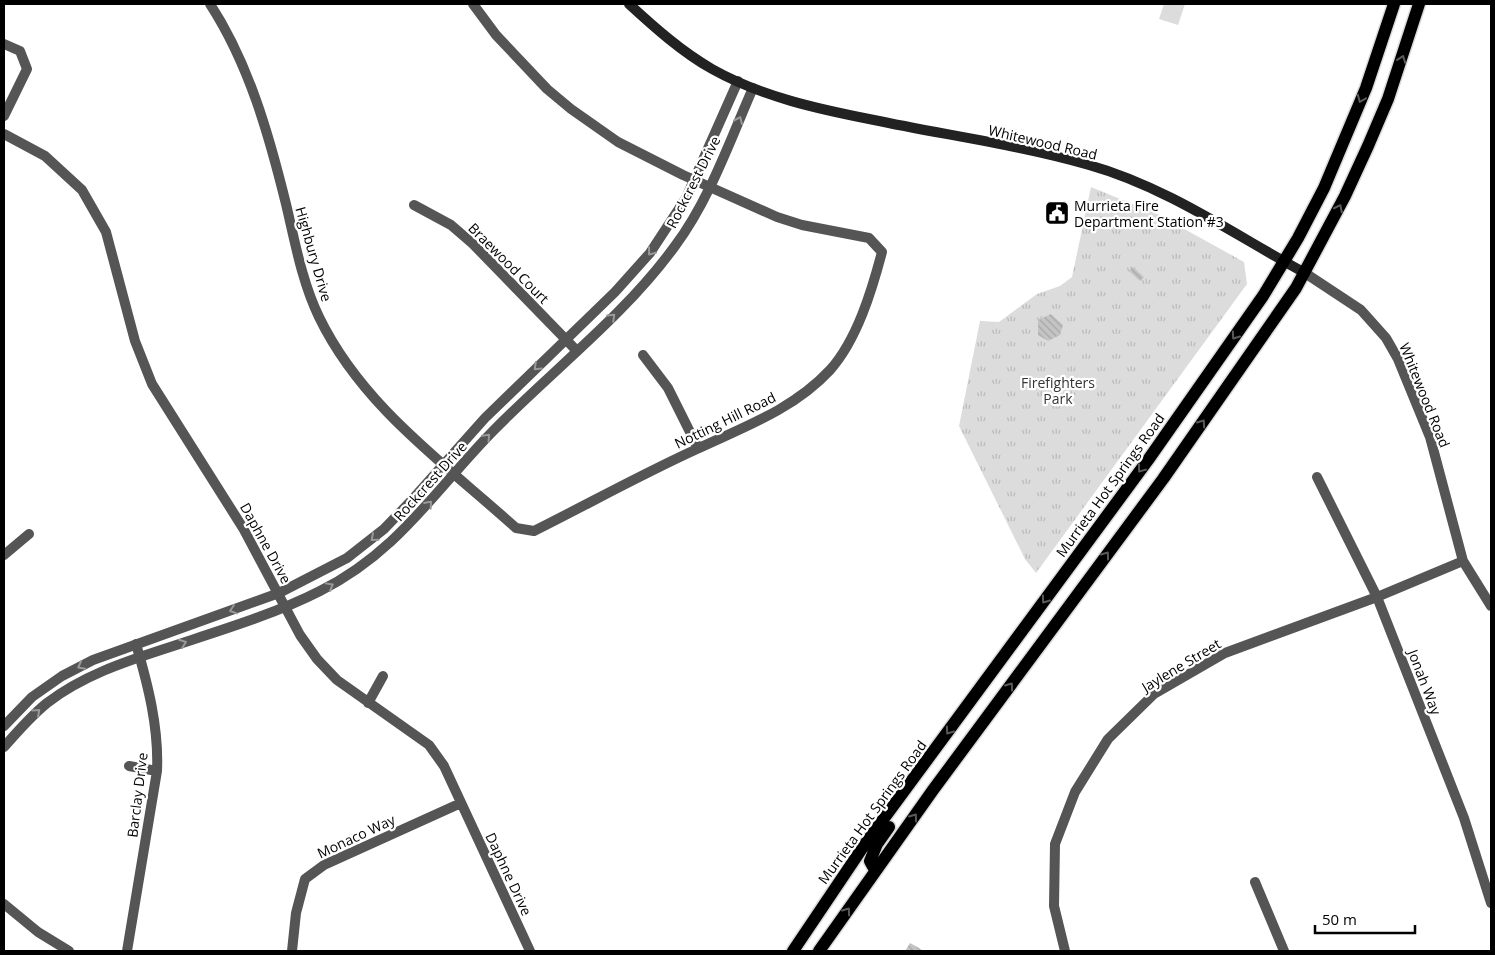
<svg xmlns="http://www.w3.org/2000/svg" width="1495" height="955" font-family="'Open Sans',sans-serif">
  <style>
    .green { fill: #dcdcdc }
    .park { fill: url(#park-tufts) }
    .building { fill: url(#building-back-hatch) }
    .lines { fill: none; stroke-linecap: round; stroke-linejoin: round }
    .primary-casing { stroke: #dbdbdb; stroke-width: 15 }
    .minor { stroke: #555; stroke-width: 10 }
    .tertiary { stroke: #555; stroke-width: 10 }
    .secondary { stroke: #222; stroke-width: 10 }
    .primary { stroke: #000; stroke-width: 12 }
    .oneway { stroke: #595959 }
    .oneway2 { stroke: #999 }
    .labels { text-anchor: middle; dominant-baseline: central; stroke-width: 4.5; stroke-linejoin: round; paint-order: stroke }
    .street-label { font-size: 14px; fill: #000; stroke: #fff }
    .poi-label { font-size: 14px; fill: #000; stroke: #fff; text-anchor: start }
    .park-label { font-size: 14px; fill: #333; stroke: #fff }
  </style>
  <defs>
    <pattern id="park-tufts" width="24" height="20" patternUnits="userSpaceOnUse" patternTransform="scale(1.25)"><rect width="24" height="20" fill="#dcdcdc"/><path d="M3 7l-1-3M5 7V3M7 7l1-3M15 17l-1-3M17 17v-4M19 17l1-3" fill="none" stroke="#bbb"/></pattern>
    <pattern id="building-back-hatch" width="6" height="6" patternUnits="userSpaceOnUse" patternTransform="scale(1.25)"><rect width="6" height="6" fill="#c4c4c4"/><path d="M-1 5l2 2M0 0l6 6M5-1l2 2" fill="none" stroke="#a7a7a7"/></pattern>
  </defs>
  <rect width="100%" height="100%" fill="#fff"/>
  <!-- green -->
  <path class="green" d="M1164,4H1185L1178,25L1159,19Z"/>
  <!-- park -->
  <path class="park" d="M1091,187L1159,215L1244,262L1247,284L1036,573L1025,559L959,426L980,321L999,322L1037,294L1060,286L1072,277Z"/>
  <!-- building -->
  <path class="building" d="M1133,267L1144,277L1140,281L1129,271Z
    M1051,314L1063,325L1060,335L1048,341L1038,335V320Z
    M910,943L919,948L923,951H905Z"/>
  <g class="lines">
    <defs>
      <path id="primary" d="M875,870L870,861L877,844L889,827
        M793,951L865,844L1148,460L1263,296L1298,238L1324,188L1366,88L1394,4
        M819,951L933,790L1163,479L1296,288L1345,196L1368,146L1388,99L1419,4"/>
    </defs>
    <!-- primary casing -->
    <use href="#primary" class="primary-casing"/>
    <!-- minor -->
    <path class="minor" d="M210,4C249,64 269,135 286,204C295,242 302,282 319,317C362,406 444,463 516,528L534,531C588,504 642,474 697,449C744,427 794,409 830,370C857,340 872,290 882,252L869,238L802,225L777,217L683,175L618,142L571,109L547,89L496,35L473,4
      M4,44L20,51L27,69L4,116
      M4,134L45,156L82,190L106,232L135,341L152,384L243,528L300,635L317,659L337,680L429,745L444,766L530,951
      M414,205L451,225L473,244L577,351
      M1305,273L1361,310L1386,338L1398,359L1430,437L1463,561L1491,606
      M643,355L668,388L698,448
      M1317,477L1377,597L1464,818L1491,903
      M4,555L29,534
      M368,703L383,676
      M129,766L157,771
      M1255,882L1284,951
      M4,904L38,932L69,951
      M127,951L157,771C159,728 148,685 136,644
      M292,951L296,913L305,879L324,865L461,803
      M1065,951L1054,906L1055,844L1075,792L1108,739L1154,694L1225,653L1377,597L1463,561"/>
    <!-- tertiary -->
    <path class="tertiary" d="M4,726L32,697L62,676L93,660L279,593L347,558L384,529L410,502L485,418L615,292L650,253L686,198L738,81
      M4,747C17,732 31,716 47,703C82,676 124,662 164,649C215,632 273,615 320,591C398,552 435,490 494,430C554,369 625,315 675,246C710,199 730,140 753,88"/>
    <!-- secondary -->
    <path class="secondary" d="M629,4C654,27 682,52 712,69C762,97 818,109 874,120C945,135 1019,145 1089,165C1167,187 1235,235 1305,273"/>
    <!-- primary -->
    <use href="#primary" class="primary"/>
  </g>
  <!-- one-way arrows -->
  <defs><path id="oneway-chevron" d="M-2-3.5L2.5 0L-2 3.5" fill="none" stroke-width="1.6" stroke-linecap="round" stroke-linejoin="round" transform="scale(1.25)"/></defs>
  <g class="oneway">
    <use href="#oneway-chevron" transform="translate(1402 59) rotate(-70)"/>
    <use href="#oneway-chevron" transform="translate(1361 99) rotate(112)"/>
    <use href="#oneway-chevron" transform="translate(1339 208) rotate(-63)"/>
    <use href="#oneway-chevron" transform="translate(1235 336) rotate(125)"/>
    <use href="#oneway-chevron" transform="translate(1202 423) rotate(-55)"/>
    <use href="#oneway-chevron" transform="translate(1141 469) rotate(127)"/>
    <use href="#oneway-chevron" transform="translate(1106 555) rotate(-54)"/>
    <use href="#oneway-chevron" transform="translate(1045 600) rotate(126)"/>
    <use href="#oneway-chevron" transform="translate(1010 686) rotate(-54)"/>
    <use href="#oneway-chevron" transform="translate(949 731) rotate(126)"/>
    <use href="#oneway-chevron" transform="translate(914 817) rotate(-54)"/>
    <use href="#oneway-chevron" transform="translate(847 911) rotate(-55)"/>
  </g>
  <g class="oneway2">
    <use href="#oneway-chevron" transform="translate(739 120) rotate(-66)"/>
    <use href="#oneway-chevron" transform="translate(651 252) rotate(128)"/>
    <use href="#oneway-chevron" transform="translate(612 317) rotate(-44)"/>
    <use href="#oneway-chevron" transform="translate(537 367) rotate(136)"/>
    <use href="#oneway-chevron" transform="translate(487 437) rotate(-47)"/>
    <use href="#oneway-chevron" transform="translate(429 504) rotate(-49)"/>
    <use href="#oneway-chevron" transform="translate(374 538) rotate(139)"/>
    <use href="#oneway-chevron" transform="translate(330 586) rotate(-29)"/>
    <use href="#oneway-chevron" transform="translate(233 610) rotate(161)"/>
    <use href="#oneway-chevron" transform="translate(183 643) rotate(-20)"/>
    <use href="#oneway-chevron" transform="translate(81 666) rotate(152)"/>
    <use href="#oneway-chevron" transform="translate(37 712) rotate(-42)"/>
  </g>
  <!-- icons -->
  <defs>
    <symbol id="civic-square" viewBox="-11 -11 22 22"><rect x="-9" y="-9" width="18" height="18" rx="4" fill="#000" stroke="#fff"/><path d="M-.6-6.5H3V-4.5H.6V-3L4-1V1h2V6H-6V1h2V-1L-.6-3ZM-1.2 2.5V6h2.4V2.5Z" fill="#fff"/></symbol>
  </defs>
  <g fill-rule="evenodd">
    <use href="#civic-square" x="1043" y="199" width="28" height="28"/>
  </g>
  <g class="labels">
    <!-- street labels -->
    <g class="street-label">
      <text transform="translate(1043 142) rotate(13)">Whitewood Road</text>
      <text transform="translate(693 182) rotate(-63)">Rockcrest Drive</text>
      <text transform="translate(314 254) rotate(74)">Highbury Drive</text>
      <text transform="translate(509 263) rotate(45)">Braewood Court</text>
      <text transform="translate(1425 395) rotate(68)">Whitewood Road</text>
      <text transform="translate(725 420) rotate(-26)">Notting Hill Road</text>
      <text transform="translate(430 481) rotate(-48)">Rockcrest Drive</text>
      <text transform="translate(1110 485) rotate(-54)">Murrieta Hot Springs Road</text>
      <text transform="translate(266 543) rotate(61)">Daphne Drive</text>
      <text transform="translate(1181 665) rotate(-31)">Jaylene Street</text>
      <text transform="translate(1425 682) rotate(69)">Jonah Way</text>
      <text transform="translate(137 795) rotate(-83)">Barclay Drive</text>
      <text transform="translate(872 812) rotate(-54)">Murrieta Hot Springs Road</text>
      <text transform="translate(356 836) rotate(-25)">Monaco Way</text>
      <text transform="translate(509 874) rotate(65)">Daphne Drive</text>
    </g>
    <!-- poi labels -->
    <g class="poi-label">
      <text x="1074" y="205">Murrieta Fire<tspan x="1074" dy="16">Department Station #3</tspan></text>
    </g>
    <!-- park labels -->
    <g class="park-label">
      <text x="1058" y="382">Firefighters<tspan x="1058" dy="16">Park</tspan></text>
    </g>
  </g>
  <!-- border -->
  <rect width="1495" height="955" fill="none" stroke="#000000" stroke-width="10"/>
  <!-- scale -->
  <path d="M1315 925v8h100v-8" fill="none" stroke="#000000" stroke-width="2.5"/>
  <text x="1322" y="925" font-size="15" fill="#000000" stroke="#ffffff" stroke-width="4" paint-order="stroke">50 m</text>
</svg>
